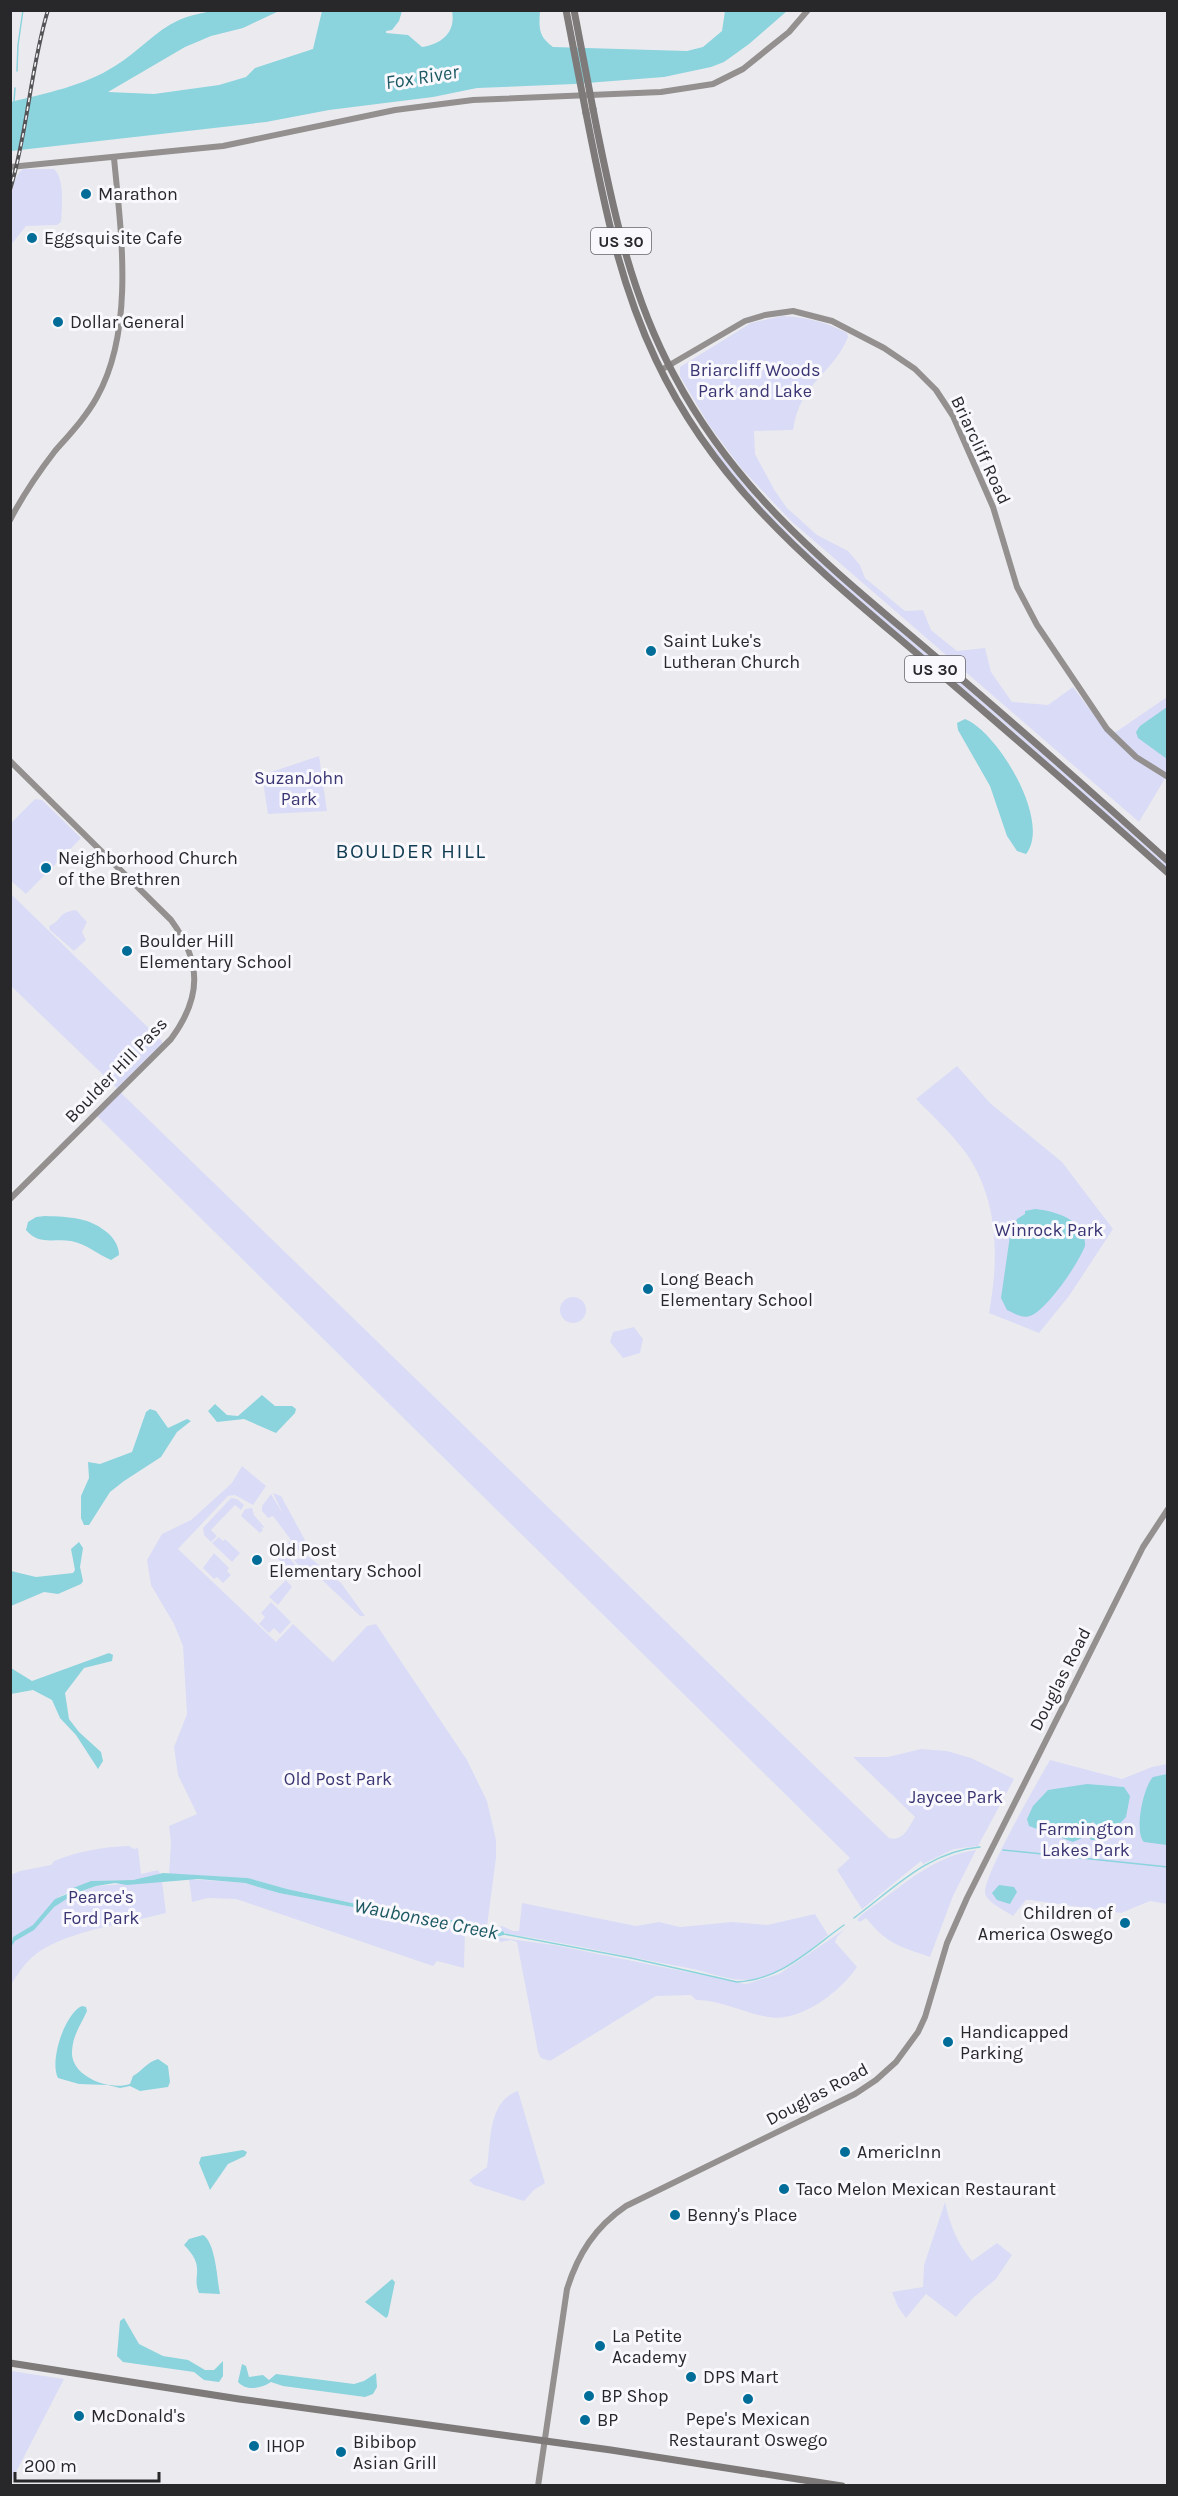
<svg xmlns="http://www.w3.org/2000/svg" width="1178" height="2496" font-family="Karla,sans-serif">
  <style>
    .green { fill: #dadbf7 }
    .water { fill: #8bd3dd }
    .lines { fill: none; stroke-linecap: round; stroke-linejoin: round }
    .stream { stroke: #8bd3dd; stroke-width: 1.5 }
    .secondary { stroke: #93908f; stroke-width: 6 }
    .primary { stroke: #7e7a7a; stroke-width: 7 }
    .rail-casing { stroke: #555558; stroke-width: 4 }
    .rail { stroke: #f8f8fd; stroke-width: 1.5; stroke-dasharray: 4.5; stroke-linecap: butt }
    .primary-bridge { stroke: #7e7a7a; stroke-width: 7 }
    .poi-dot { fill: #006d99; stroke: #f8f8fd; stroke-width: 2 }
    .labels { text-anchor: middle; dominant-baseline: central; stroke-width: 6; stroke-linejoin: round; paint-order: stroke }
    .shield { fill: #f8f8fd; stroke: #666669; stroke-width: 1.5 }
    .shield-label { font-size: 16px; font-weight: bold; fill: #28282a }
    .poi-label { font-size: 18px; fill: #28282a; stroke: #f8f8fd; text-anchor: start }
    .park-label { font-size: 18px; fill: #3a3573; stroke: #f8f8fd }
    .street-label { font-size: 18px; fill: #28282a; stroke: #f8f8fd }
    .water-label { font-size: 20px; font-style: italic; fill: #1e5a63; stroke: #f8f8fd }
    .quarter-label { font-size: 21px; letter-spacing: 1.5px; fill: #113c52; stroke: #f8f8fd }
  </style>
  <rect width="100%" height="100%" fill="#ebebef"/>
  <!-- green -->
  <path class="green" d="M23,169H54C65,179 62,207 61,222L57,225L26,226L11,245C11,225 6,182 23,169Z
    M782,316C806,317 826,322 847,333L848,337C832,376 801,380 793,430L754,431L755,454L775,491L787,508L817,535L848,551L860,565L865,578L905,611L923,610L931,630L957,651L985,648L991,672L1012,702L1048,705L1073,687L1110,736L1167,697V775L1139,822L790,520L741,468L709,425L680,376V367L751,323Z
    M706,437L760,504L799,544L1042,753L1167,865V869L1006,725L817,564L775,524L724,465Z
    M319,756L327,811L268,814L262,775Z
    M35,799L42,800L81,838L26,894L11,881V823Z
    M10,893L162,1041V1047L117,1089L889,1838C903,1842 909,1827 915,1817L853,1757H888L921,1749L947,1751L971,1758L1014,1779L978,1846L954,1849L923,1864L921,1861L862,1909L837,1870L850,1858L95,1114L117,1088L11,986Z
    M76,910L87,922L82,932L86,940L74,951L50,930L49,926C63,920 56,913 76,910Z
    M957,1066L990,1103L1062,1162L1113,1229L1069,1296L1039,1333L989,1313C999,1258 999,1201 966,1153C951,1133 933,1116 916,1099Z
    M560 1310a13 13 0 1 1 26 0a13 13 0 1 1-26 0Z
    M634,1327L643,1339L640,1353L623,1358L610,1342L613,1332Z
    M242,1466L266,1486L253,1505L235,1495L228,1496L178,1549L276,1642L293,1624L333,1662L367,1626L376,1624L467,1760L487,1801L496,1840V1858L487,1926L474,1927L453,1920L439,1921L398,1913L287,1889L248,1878L169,1874L171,1842L169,1826L197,1814L178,1775L174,1747L187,1714L183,1646L174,1624L151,1585L147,1560L162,1534L191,1520L232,1483Z
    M273,1493L281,1496L305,1540L300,1544L296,1540L302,1549L295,1551L288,1543L291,1540L273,1516L268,1518L262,1511V1506L271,1494L283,1514Z
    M231,1498L237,1499L244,1505L241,1510L235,1505L211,1530L217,1536L211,1542L204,1535L203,1528Z
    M252,1508L254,1515L265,1528L261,1527L263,1530L260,1533L241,1516L245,1509Z
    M219,1537L223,1541L225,1539L240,1553L232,1562L212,1543Z
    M280,1547L304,1575L300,1579L279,1560L276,1552Z
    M214,1553L229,1568L227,1571L231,1575L223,1583L217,1577L214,1579L203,1568Z
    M308,1556L341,1583L365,1616H360L317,1575H306L294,1560Z
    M286,1580L292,1587L278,1605L269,1597Z
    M271,1602L291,1622L280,1634L274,1628L269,1633L259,1624L265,1617L261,1613Z
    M1050,1760L1122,1779L1152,1767L1167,1764V1904L1150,1901L1121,1913L1030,1900H1026L1013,1916C1006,1911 986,1902 985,1893C983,1876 1038,1781 1050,1760Z
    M129,1846L134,1849L138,1848L141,1874L158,1870L160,1874L133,1880L91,1881L55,1899L60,1903L76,1893L96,1886L162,1881L166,1913C128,1923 79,1929 45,1948C30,1956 19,1971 11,1985V1875L20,1871L51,1865L54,1861C79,1851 103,1847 129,1846Z
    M976,1850L953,1896L930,1957C899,1946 888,1945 866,1918L860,1922L857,1920C863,1912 874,1906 882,1900C911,1878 939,1855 976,1850Z
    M189,1879L245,1883L279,1893L426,1921L439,1926L456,1924L465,1929L464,1968L437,1961L433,1966L236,1899L208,1898L192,1902Z
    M522,1903L636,1926L659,1922L680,1927L732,1922L767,1925L815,1914L828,1935C808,1951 782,1975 755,1979C732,1983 710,1972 688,1968C628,1957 568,1943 508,1934L498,1929L502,1926L513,1931H519Z
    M845,1929L837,1937L835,1942L857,1967C840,1992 800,2023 768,2017C743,2013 722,2000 696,2000L691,1995L656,1996L550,2061L541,2058L538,2052L517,1942L511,1940L500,1942L496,1937L554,1945L746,1984L779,1974Z
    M518,2091L545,2183L534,2190L524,2201L474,2185L469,2180L487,2167C491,2141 488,2101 518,2091Z
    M945,2202C950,2225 957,2243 972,2261L997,2243L1012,2255L996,2279L973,2298L956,2317L926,2294L906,2318L898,2307L892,2292L923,2287L924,2265Z
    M11,2371L64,2379L11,2482L10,2371Z"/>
  <!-- water -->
  <path class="water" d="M348,10L402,11L399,21L392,30L386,31V33L408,35L422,47C442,44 456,32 452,11H540C539,28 538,36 553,47L687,51L703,47L722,31L725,11H787L749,44L724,62L711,67L664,77L574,84L477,88L433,97L329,110L266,122L11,151V102C46,93 84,86 115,66C138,52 155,31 179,20C210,6 246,11 279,11L243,28L211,36L185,47L108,92L154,94L219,85L246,77L255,68L313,49L322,11Z
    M1167,707V759L1138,738L1136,732L1140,726Z
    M965,719C998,732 1052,822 1026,854L1017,851L1007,836L990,786L958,730L957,723Z
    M1035,1209C1055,1211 1087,1220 1085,1246C1078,1264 1047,1310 1030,1316C1022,1319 1014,1313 1007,1310L1001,1298L1010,1236L1017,1219L1025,1214V1211Z
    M45,1216C70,1217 90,1217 109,1234C115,1240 119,1247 119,1255L111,1260C97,1254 87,1244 71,1241C55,1238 39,1246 26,1230L28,1222L36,1217Z
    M262,1395L275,1406H292L296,1409L295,1413L276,1433L244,1419L217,1422L208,1411L215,1404L227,1415L238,1416Z
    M150,1409L156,1411L168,1428L187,1419L191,1421L177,1432L161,1457L124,1481L110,1492L89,1525H84L81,1518V1496L89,1478L88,1462L100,1464L132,1452L146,1412Z
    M79,1542L83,1548L80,1567L83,1581L81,1584L58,1594L44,1592L11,1606V1571L36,1577L73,1573L75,1570L71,1549Z
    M109,1653L113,1655L112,1661L84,1668L65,1693L69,1719L79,1732L101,1752L103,1761L98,1769L76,1735L60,1718L52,1700L33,1690L11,1694V1668L32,1681Z
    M1167,1774V1845L1144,1842C1134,1833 1143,1787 1153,1777Z
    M1087,1784L1124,1787L1130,1796L1126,1817L1104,1840H1091L1087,1834L1090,1829L1098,1826L1093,1822L1086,1826L1082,1838L1073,1842L1029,1826L1027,1819L1033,1806L1048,1790Z
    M163,1873L248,1878L287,1889L398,1913L439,1921L453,1920L474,1927L498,1929L504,1932V1935L496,1937L456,1924L439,1926L426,1921L279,1893L245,1883L198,1879L127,1885L115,1883L96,1886L76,1893L54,1907L34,1930L15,1941L11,1947L13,1937L33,1925L55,1899L67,1894L73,1888L91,1881L133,1880Z
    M999,1885L1014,1887L1017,1892L1010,1904L997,1900L992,1893Z
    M82,2006L86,2007L87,2011C81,2025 73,2034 72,2051C70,2077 110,2091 130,2084L133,2076C142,2071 147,2062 158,2059L168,2066L170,2082L168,2087L140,2091L130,2086L120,2088L108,2085L79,2084L58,2078C49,2061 65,2013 82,2006Z
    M243,2150L247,2152L245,2156L228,2164L210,2190L199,2163L201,2157Z
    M203,2235C216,2243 217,2280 220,2294L199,2293C191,2275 207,2268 184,2245L189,2239Z
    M392,2279L395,2282L388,2316L386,2318L365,2302Z
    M124,2318L139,2344L163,2356L188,2360L205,2370H214L223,2361V2376L219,2382L204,2380L194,2372L123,2362L117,2356L120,2321Z
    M242,2364L246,2366L249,2377L263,2375L269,2380L276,2374L354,2384L364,2381L376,2373L377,2387L373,2394L365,2397L283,2386L271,2382C262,2388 247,2392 238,2382Z"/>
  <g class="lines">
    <!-- stream -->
    <path class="stream" d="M17,71L18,45L23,10
      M14,102L15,88
      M1003,1850L1168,1867
      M854,1918C893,1889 929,1851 980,1847
      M504,1934L631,1958L737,1982C781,1980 810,1949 844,1925"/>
    <!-- secondary -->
    <path class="secondary" d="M10,167L223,146L395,110L473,100L661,92L713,84L743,69L789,32L808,10
      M661,370L745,321L765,315L793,311L832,321L884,348L915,369L936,390L953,416L993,507L1017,587L1037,625L1107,729L1136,757L1168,777
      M10,520C23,495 38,473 55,451C70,434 86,417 97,397C135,329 121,232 114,158
      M10,761L171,920C202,962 202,997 171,1039L10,1199
      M538,2486L567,2289C578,2254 595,2227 626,2206L855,2094L876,2080L896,2062L918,2032L925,2017L947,1943L967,1898L1143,1547L1168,1509"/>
    <!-- primary -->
    <path class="primary" d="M593,109C611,201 629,292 674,375C740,500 838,573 943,663C1019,728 1094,794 1168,861
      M586,113C603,199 618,280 656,360C720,496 826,575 936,670C1014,737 1091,804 1168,873
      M10,2363L239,2399L611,2450L842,2486"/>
    <defs>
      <path id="rail" d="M10,190C28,131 30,69 48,10"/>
    </defs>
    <!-- rail casing -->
    <use href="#rail" class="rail-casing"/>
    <!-- rail -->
    <use href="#rail" class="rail"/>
    <!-- primary-bridge -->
    <path class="primary-bridge" d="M566,10L586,113
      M574,10L593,109"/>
  </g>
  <!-- markers -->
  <g class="poi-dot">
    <circle cx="86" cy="194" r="6"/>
    <circle cx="32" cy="238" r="6"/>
    <circle cx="58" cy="322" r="6"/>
    <circle cx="651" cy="651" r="6"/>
    <circle cx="46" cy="868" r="6"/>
    <circle cx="127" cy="951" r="6"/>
    <circle cx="648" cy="1289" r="6"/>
    <circle cx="257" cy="1560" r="6"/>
    <circle cx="1125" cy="1923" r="6"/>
    <circle cx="948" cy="2042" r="6"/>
    <circle cx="845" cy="2152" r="6"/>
    <circle cx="784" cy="2189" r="6"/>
    <circle cx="675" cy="2215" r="6"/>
    <circle cx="600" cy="2346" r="6"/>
    <circle cx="691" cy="2377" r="6"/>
    <circle cx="589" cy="2396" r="6"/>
    <circle cx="748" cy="2399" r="6"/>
    <circle cx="79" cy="2416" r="6"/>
    <circle cx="585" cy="2420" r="6"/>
    <circle cx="254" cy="2446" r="6"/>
    <circle cx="341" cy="2452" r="6"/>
  </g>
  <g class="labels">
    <!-- shield labels -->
    <g class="shield">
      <rect x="591" y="228" width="60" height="26" rx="4.5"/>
      <rect x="905" y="656" width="60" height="26" rx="4.5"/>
    </g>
    <g class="shield-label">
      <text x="621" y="241">US 30</text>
      <text x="935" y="669">US 30</text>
    </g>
    <!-- poi labels -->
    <g class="poi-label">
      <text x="98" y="194">Marathon</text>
      <text x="44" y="238">Eggsquisite Cafe</text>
      <text x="70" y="322">Dollar General</text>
      <text x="663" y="641">Saint Luke's<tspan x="663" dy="21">Lutheran Church</tspan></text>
      <text x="58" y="858">Neighborhood Church<tspan x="58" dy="21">of the Brethren</tspan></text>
      <text x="139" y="941">Boulder Hill<tspan x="139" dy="21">Elementary School</tspan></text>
      <text x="660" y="1279">Long Beach<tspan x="660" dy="21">Elementary School</tspan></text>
      <text x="269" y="1550">Old Post<tspan x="269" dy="21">Elementary School</tspan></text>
      <text x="1113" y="1913" text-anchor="end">Children of<tspan x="1113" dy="21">America Oswego</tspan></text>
      <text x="960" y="2032">Handicapped<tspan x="960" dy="21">Parking</tspan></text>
      <text x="857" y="2152">AmericInn</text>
      <text x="796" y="2189">Taco Melon Mexican Restaurant</text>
      <text x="687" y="2215">Benny's Place</text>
      <text x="612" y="2336">La Petite<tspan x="612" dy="21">Academy</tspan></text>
      <text x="703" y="2377">DPS Mart</text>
      <text x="601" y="2396">BP Shop</text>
      <text x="91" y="2416">McDonald's</text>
      <text x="748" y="2419" text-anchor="middle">Pepe's Mexican<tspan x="748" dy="21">Restaurant Oswego</tspan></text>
      <text x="597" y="2420">BP</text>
      <text x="353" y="2442">Bibibop<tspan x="353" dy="21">Asian Grill</tspan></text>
      <text x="266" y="2446">IHOP</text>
    </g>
    <!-- park labels -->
    <g class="park-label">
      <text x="755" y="370">Briarcliff Woods<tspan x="755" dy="21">Park and Lake</tspan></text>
      <text x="299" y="778">SuzanJohn<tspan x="299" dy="21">Park</tspan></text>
      <text x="1049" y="1230">Winrock Park</text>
      <text x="338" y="1779">Old Post Park</text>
      <text x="956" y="1797">Jaycee Park</text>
      <text x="1086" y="1829">Farmington<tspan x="1086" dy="21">Lakes Park</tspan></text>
      <text x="101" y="1897">Pearce's<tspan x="101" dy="21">Ford Park</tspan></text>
    </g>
    <!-- street labels -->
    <g class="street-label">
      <text transform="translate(981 450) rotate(65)">Briarcliff Road</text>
      <text transform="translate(116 1070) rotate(-46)">Boulder Hill Pass</text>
      <text transform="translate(1060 1679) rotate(-63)">Douglas Road</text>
      <text transform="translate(817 2094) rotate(-28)">Douglas Road</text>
    </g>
    <!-- water labels -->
    <g class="water-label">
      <text transform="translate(422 77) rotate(-9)">Fox River</text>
      <text transform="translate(426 1919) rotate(11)">Waubonsee Creek</text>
    </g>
    <!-- quarter labels -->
    <g class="quarter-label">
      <text x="411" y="851">BOULDER HILL</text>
    </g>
  </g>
  <!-- border -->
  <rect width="1178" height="2496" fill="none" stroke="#28282a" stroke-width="24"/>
  <!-- scale -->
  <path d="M15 2472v9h144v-9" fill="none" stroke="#28282a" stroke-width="3"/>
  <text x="24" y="2472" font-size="18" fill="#28282a" stroke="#f8f8fd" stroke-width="4.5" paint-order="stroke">200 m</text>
</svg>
